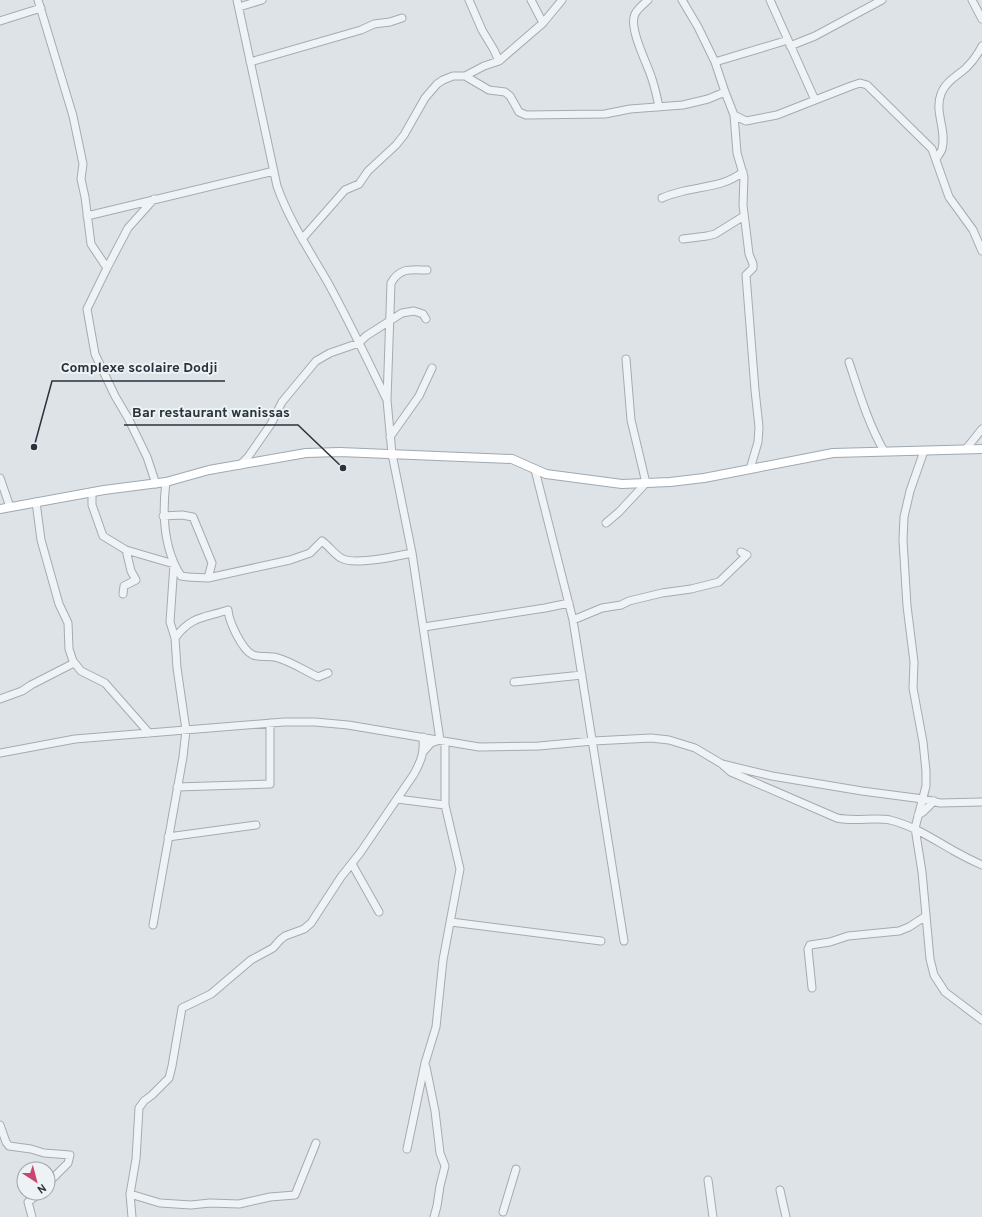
<svg xmlns="http://www.w3.org/2000/svg" width="982" height="1217" font-family="Overpass,sans-serif">
  <style>
    .lines { fill: none; stroke-linecap: round; stroke-linejoin: round }
    .minor-casing { stroke: #a4abb1; stroke-width: 9 }
    .major-casing { stroke: #9ea9b2; stroke-width: 10 }
    .minor { stroke: #f0f3f5; stroke-width: 7 }
    .major { stroke: #fff; stroke-width: 8 }
    .leader { fill: none; stroke: #28333d; stroke-width: 1.5 }
    .callout-dot { fill: #28333d; stroke: #edf2f5; stroke-width: 1.5 }
    .callout-label { font-size: 14px; text-anchor: middle; font-weight: bold; fill: #28333d; stroke: #edf2f5; stroke-width: 4; stroke-linejoin: round; paint-order: stroke }
  </style>
  <rect width="100%" height="100%" fill="#dee3e7"/>
  <g class="lines">
    <defs>
      <path id="minor" d="M38,0L73,116L83,164L81,179L85,197L91,244L107,268L87,309L95,354L115,396L128,418L147,457L156,484
        M237,0L277,186C289,220 309,250 327,281C348,319 367,359 386,398
        M469,0L482,30L494,50L499,61
        M648,0C644,4 638,8 635,14C628,28 648,65 652,79C655,88 657,97 659,107
        M682,0L698,27L715,62L725,92L734,115L737,153L744,177L743,205L749,254L753,264V268L746,275L755,390L759,427L758,442L750,469
        M770,0L815,100
        M972,0L982,19
        M239,7L262,0
        M0,21L41,8
        M543,23L562,0
        M790,46L815,36L882,0
        M250,62L361,30L374,24L390,22L402,18
        M715,62L788,40
        M465,76L484,66L499,61L543,23L531,0
        M734,115L746,121L777,115L851,86L860,83L867,85L932,149L949,197L973,230L982,251
        M936,159C938,156 941,152 942,149C947,130 934,112 941,94C945,82 957,76 966,68C972,62 978,54 982,46
        M662,198C669,195 676,193 684,191C705,186 725,186 743,172
        M87,216L274,171
        M302,239L345,190L359,184L368,171L396,145L404,135L425,98L437,84L443,80L453,76H465L489,90L505,92L510,96L519,112L526,115L605,114L630,109L683,105L708,99L725,92
        M683,239L707,236L715,234L744,216
        M107,268L128,228L154,199
        M849,362C859,392 868,423 884,451
        M390,437L419,396L432,368
        M966,449L982,429
        M924,451L910,491L904,517L903,540L907,606L914,662L913,688L923,742L926,771V786L915,828L922,872L930,959L934,975L945,992L982,1020
        M240,465L248,457L271,424L282,402L316,361L330,353L359,343L366,336L402,313L414,311L423,314L426,319
        M535,470L573,620L624,941
        M0,478L10,507
        M166,482C162,514 163,548 181,576C191,578 199,577 208,578L290,560L310,553L322,541C329,546 334,554 341,558C354,566 397,556 412,553
        M92,492V505L103,536L126,550L174,564
        M36,502L41,540L59,604L68,623L69,649L73,661L81,671L105,683L149,733
        M163,516L182,515L193,517L212,563L208,578
        M606,523L619,512L646,483L631,420L626,359
        M123,594L124,586L136,580L131,571L126,550
        M573,620L602,608L621,605L629,601L662,593L691,589L719,582L747,555L741,552
        M424,627L545,608L569,603
        M175,638C191,616 204,618 228,610C229,622 242,650 253,655C261,658 270,655 278,658C292,662 305,671 318,677L328,673
        M514,682L582,675
        M0,699L22,691L31,685L74,663
        M424,751L431,743L440,740L412,553L392,454L387,400L391,283C400,267 411,270 427,270
        M0,753L75,739L284,722H315L348,725L479,747L539,746L593,741L651,738L669,740L695,748L722,764L772,776L862,791L923,799L940,803L982,802
        M723,765L731,772L837,818C855,822 873,817 890,820C914,826 933,839 954,851C963,856 973,861 982,865
        M177,787L270,784V723
        M397,799L445,805
        M918,815L923,812L934,801
        M168,837L256,825
        M352,864L379,912
        M451,922L601,941
        M153,925L183,757L186,730L177,668L175,638L170,622L174,564
        M812,988L808,949L810,945L830,942L848,936L899,931L909,927L926,916
        M426,1067L435,1111L440,1153L445,1166L440,1186L437,1206L434,1217
        M0,1125L6,1142L9,1146L31,1149L44,1153L70,1155L68,1163L48,1183
        M407,1149L425,1063L436,1027L443,960L460,869L445,805V742
        M708,1180L713,1217
        M780,1190L786,1217
        M130,1194L160,1203L191,1205L210,1203L239,1204L270,1197L295,1195L316,1143
        M503,1212L516,1169
        M32,1217L28,1202L40,1193
        M132,1217L130,1194L136,1159L139,1108L144,1101L152,1095L169,1078L172,1066L182,1008L211,994L251,960L273,948L280,940L285,936L304,929L311,923L341,877L360,853L414,774C422,759 424,753 423,737"/>
      <path id="major" d="M0,509L104,490L166,482L209,470L306,453L340,452L512,459L546,474L622,484L670,482L704,478L833,453L982,449"/>
    </defs>
    <!-- minor casing -->
    <use href="#minor" class="minor-casing"/>
    <!-- major casing -->
    <use href="#major" class="major-casing"/>
    <!-- minor -->
    <use href="#minor" class="minor"/>
    <!-- major -->
    <use href="#major" class="major"/>
  </g>
  <!-- callouts -->
  <path class="leader" d="M34 447L52 381H225M343 468L298 425H124"/>
  <g class="callout-dot">
    <circle cx="34" cy="447" r="4"/>
    <circle cx="343" cy="468" r="4"/>
  </g>
  <g class="callout-label">
    <text x="139" y="372">Complexe scolaire Dodji</text>
    <text x="211" y="417">Bar restaurant wanissas</text>
  </g>
  <!-- north arrow -->
  <g transform="translate(36 1181) rotate(144)"><circle r="19" fill="#edf2f5" stroke="#9ea6ab"/>
  <path d="M0-3L7 15L0 10L-7 15Z" fill="#c94670"/>
  <text y="-6" font-size="11" font-weight="bold" text-anchor="middle" fill="#28333d">N</text>
  </g>
</svg>
